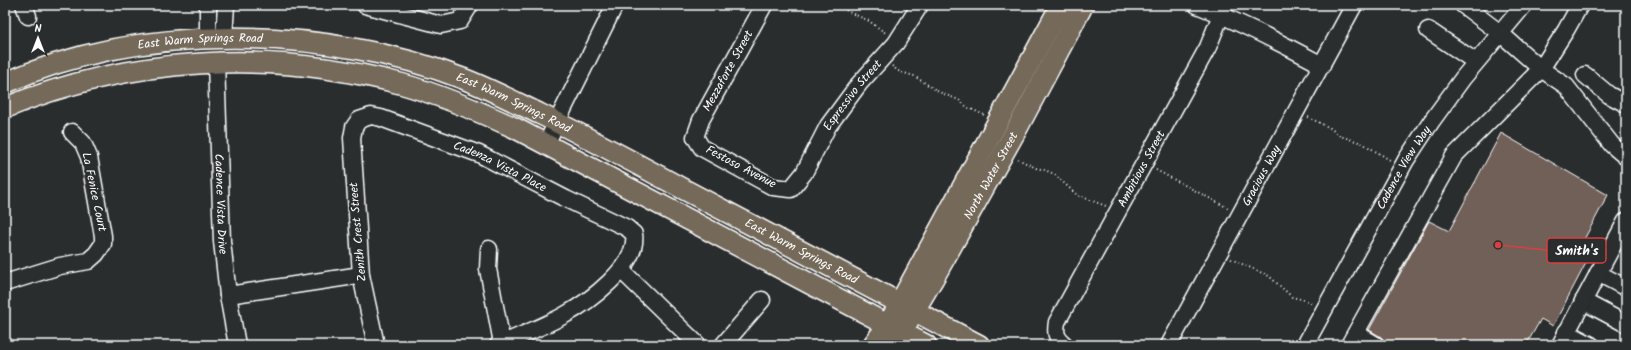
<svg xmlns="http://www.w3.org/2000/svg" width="1631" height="350" font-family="Kalam,sans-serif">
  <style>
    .building { fill: #716059; stroke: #fff }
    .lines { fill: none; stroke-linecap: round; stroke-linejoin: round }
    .minor-casing { stroke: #fff; stroke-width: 19 }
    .major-casing { stroke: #fff; stroke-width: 23 }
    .path { stroke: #fff; stroke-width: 2; stroke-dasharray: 1 3; stroke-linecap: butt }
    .minor { stroke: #2a2d2e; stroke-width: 16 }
    .major { stroke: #746a5a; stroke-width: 20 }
    .labels { text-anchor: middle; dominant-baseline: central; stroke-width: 4; stroke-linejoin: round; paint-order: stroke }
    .street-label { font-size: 12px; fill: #fff; stroke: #2a2d2e }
    .leader { fill: none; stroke: #da3e3e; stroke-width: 1.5 }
    .callout-dot { fill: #da3e3e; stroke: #2a2d2e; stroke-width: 1.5 }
    .callout { fill: #2a2d2e; stroke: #da3e3e; stroke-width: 1.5 }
    .callout-label { font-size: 13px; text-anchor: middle; font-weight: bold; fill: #fff }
  </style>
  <rect width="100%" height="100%" fill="#2a2d2e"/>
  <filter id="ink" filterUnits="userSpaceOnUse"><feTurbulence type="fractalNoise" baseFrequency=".025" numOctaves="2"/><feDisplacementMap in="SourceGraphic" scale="8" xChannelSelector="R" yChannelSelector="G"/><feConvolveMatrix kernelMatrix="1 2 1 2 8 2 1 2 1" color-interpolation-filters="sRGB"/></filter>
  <g filter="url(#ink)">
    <!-- building -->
    <path class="building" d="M1501,133L1608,195L1574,258L1586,263L1553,326L1541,319L1526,345H1392L1385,341L1381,337L1369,330L1429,221L1449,231Z"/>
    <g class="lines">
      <defs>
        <g id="minor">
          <path d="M24,5L28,16"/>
          <path d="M365,5L441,25L460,21L470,5"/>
          <path id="s1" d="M764,5L701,120L695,137L702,148L773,187L791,189L804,173L828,126L859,84L896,43L920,5"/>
          <path d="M1197,5C1240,22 1281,43 1322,65"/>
          <path d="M1580,5L1566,30L1541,69L1566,86L1612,145L1626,157"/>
          <path d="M1428,30L1476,62"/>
          <path d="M208,38V5"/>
          <path d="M224,38L226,5"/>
          <path id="s2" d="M216,62L222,241L228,295L237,345"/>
          <path d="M1585,75L1609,95L1626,104"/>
          <path d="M546,144L615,5"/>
          <path d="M489,249L488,269L502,343"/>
          <path d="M621,270L698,345"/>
          <path d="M1598,273L1626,288"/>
          <path d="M5,283L60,266L88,261L96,254L103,244V236L89,157L83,143L72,132"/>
          <path d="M228,295L361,275"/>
          <path d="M1583,301L1626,324"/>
          <path d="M1566,332L1591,345"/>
          <path d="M1356,333L1376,345"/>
          <path id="s3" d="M376,345L361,275L352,138L354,127L359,120L371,116L381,118L479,154L566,199L627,228L634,234C639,266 587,303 563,316C542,327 520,336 498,345"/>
          <path d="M723,345L762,300"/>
          <path id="s4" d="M1065,345C1056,338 1055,333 1057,322L1208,47L1225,5"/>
          <path id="s5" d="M1169,345L1354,5"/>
          <path id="s6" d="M1305,345L1406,160L1431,122L1463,78L1524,5"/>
          <path d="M1349,345L1454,156L1541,69L1500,33L1463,5"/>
          <path d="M1560,345L1626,221"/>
        </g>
        <g id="major">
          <path id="s7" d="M5,83C142,22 325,25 464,79C490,89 515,102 540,114C589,138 637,164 685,190C783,241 881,293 979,345"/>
          <path d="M5,108C130,56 272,49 402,84C441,95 478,111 515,128L926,345"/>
          <path d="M873,345L888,325L1061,5"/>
          <path id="s8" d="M894,345L933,279L1018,127L1083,5"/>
        </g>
      </defs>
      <!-- minor casing -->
      <use href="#minor" class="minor-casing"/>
      <!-- major casing -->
      <use href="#major" class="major-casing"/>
      <!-- path -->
      <path class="path" d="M840,5L847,11L869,21L887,34
        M892,66L898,71L914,76L939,92L959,100L967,107L984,115
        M1308,117L1330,128L1340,136L1362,143L1390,160
        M1018,159L1036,168L1045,170L1054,174L1077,195L1106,206
        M1156,170L1228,208
        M1231,259L1269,276L1292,297L1305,300L1312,304"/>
      <!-- minor -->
      <use href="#minor" class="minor"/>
      <!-- major -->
      <use href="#major" class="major"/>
    </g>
  </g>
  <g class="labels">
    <!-- street labels -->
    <g class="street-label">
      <text stroke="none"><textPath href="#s7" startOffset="201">East Warm Springs Road</textPath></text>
      <text transform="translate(728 71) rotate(-61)">Mezzaforte Street</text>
      <text stroke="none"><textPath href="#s1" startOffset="374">Espressivo Street</textPath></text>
      <text stroke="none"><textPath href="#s7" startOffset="525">East Warm Springs Road</textPath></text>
      <text stroke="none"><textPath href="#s3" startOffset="380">Cadenza Vista Place</textPath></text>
      <text transform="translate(741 167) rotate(28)">Festoso Avenue</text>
      <text stroke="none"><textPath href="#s6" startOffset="203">Cadence View Way</textPath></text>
      <text stroke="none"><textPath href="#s4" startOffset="201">Ambitious Street</textPath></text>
      <text stroke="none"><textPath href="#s5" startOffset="193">Gracious Way</textPath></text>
      <text stroke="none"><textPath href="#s8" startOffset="195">North Water Street</textPath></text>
      <text transform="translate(94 192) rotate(78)">La Fenice Court</text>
      <text stroke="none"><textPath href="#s2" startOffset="142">Cadence Vista Drive</textPath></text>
      <text transform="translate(358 232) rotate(-95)">Zenith Crest Street</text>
      <text stroke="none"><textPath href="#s7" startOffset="849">East Warm Springs Road</textPath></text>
    </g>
  </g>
  <!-- callouts -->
  <path class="leader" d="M1498 245L1547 250"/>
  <circle class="callout-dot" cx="1498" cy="245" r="4"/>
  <rect class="callout" x="1547" y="238" width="59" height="25" rx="4"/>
  <g class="callout-label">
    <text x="1577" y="255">Smith's</text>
  </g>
  <!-- margin -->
  <rect width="1631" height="350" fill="none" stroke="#2a2d2e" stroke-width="20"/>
  <rect x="10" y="10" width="1611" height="330" fill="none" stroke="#fff" stroke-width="1.5" filter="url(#ink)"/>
  <!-- north arrow -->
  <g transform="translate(38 38)" stroke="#2a2d2e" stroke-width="3" paint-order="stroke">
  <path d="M0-3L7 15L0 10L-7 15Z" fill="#ffffff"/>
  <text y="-6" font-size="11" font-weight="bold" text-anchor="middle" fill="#ffffff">N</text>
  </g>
</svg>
